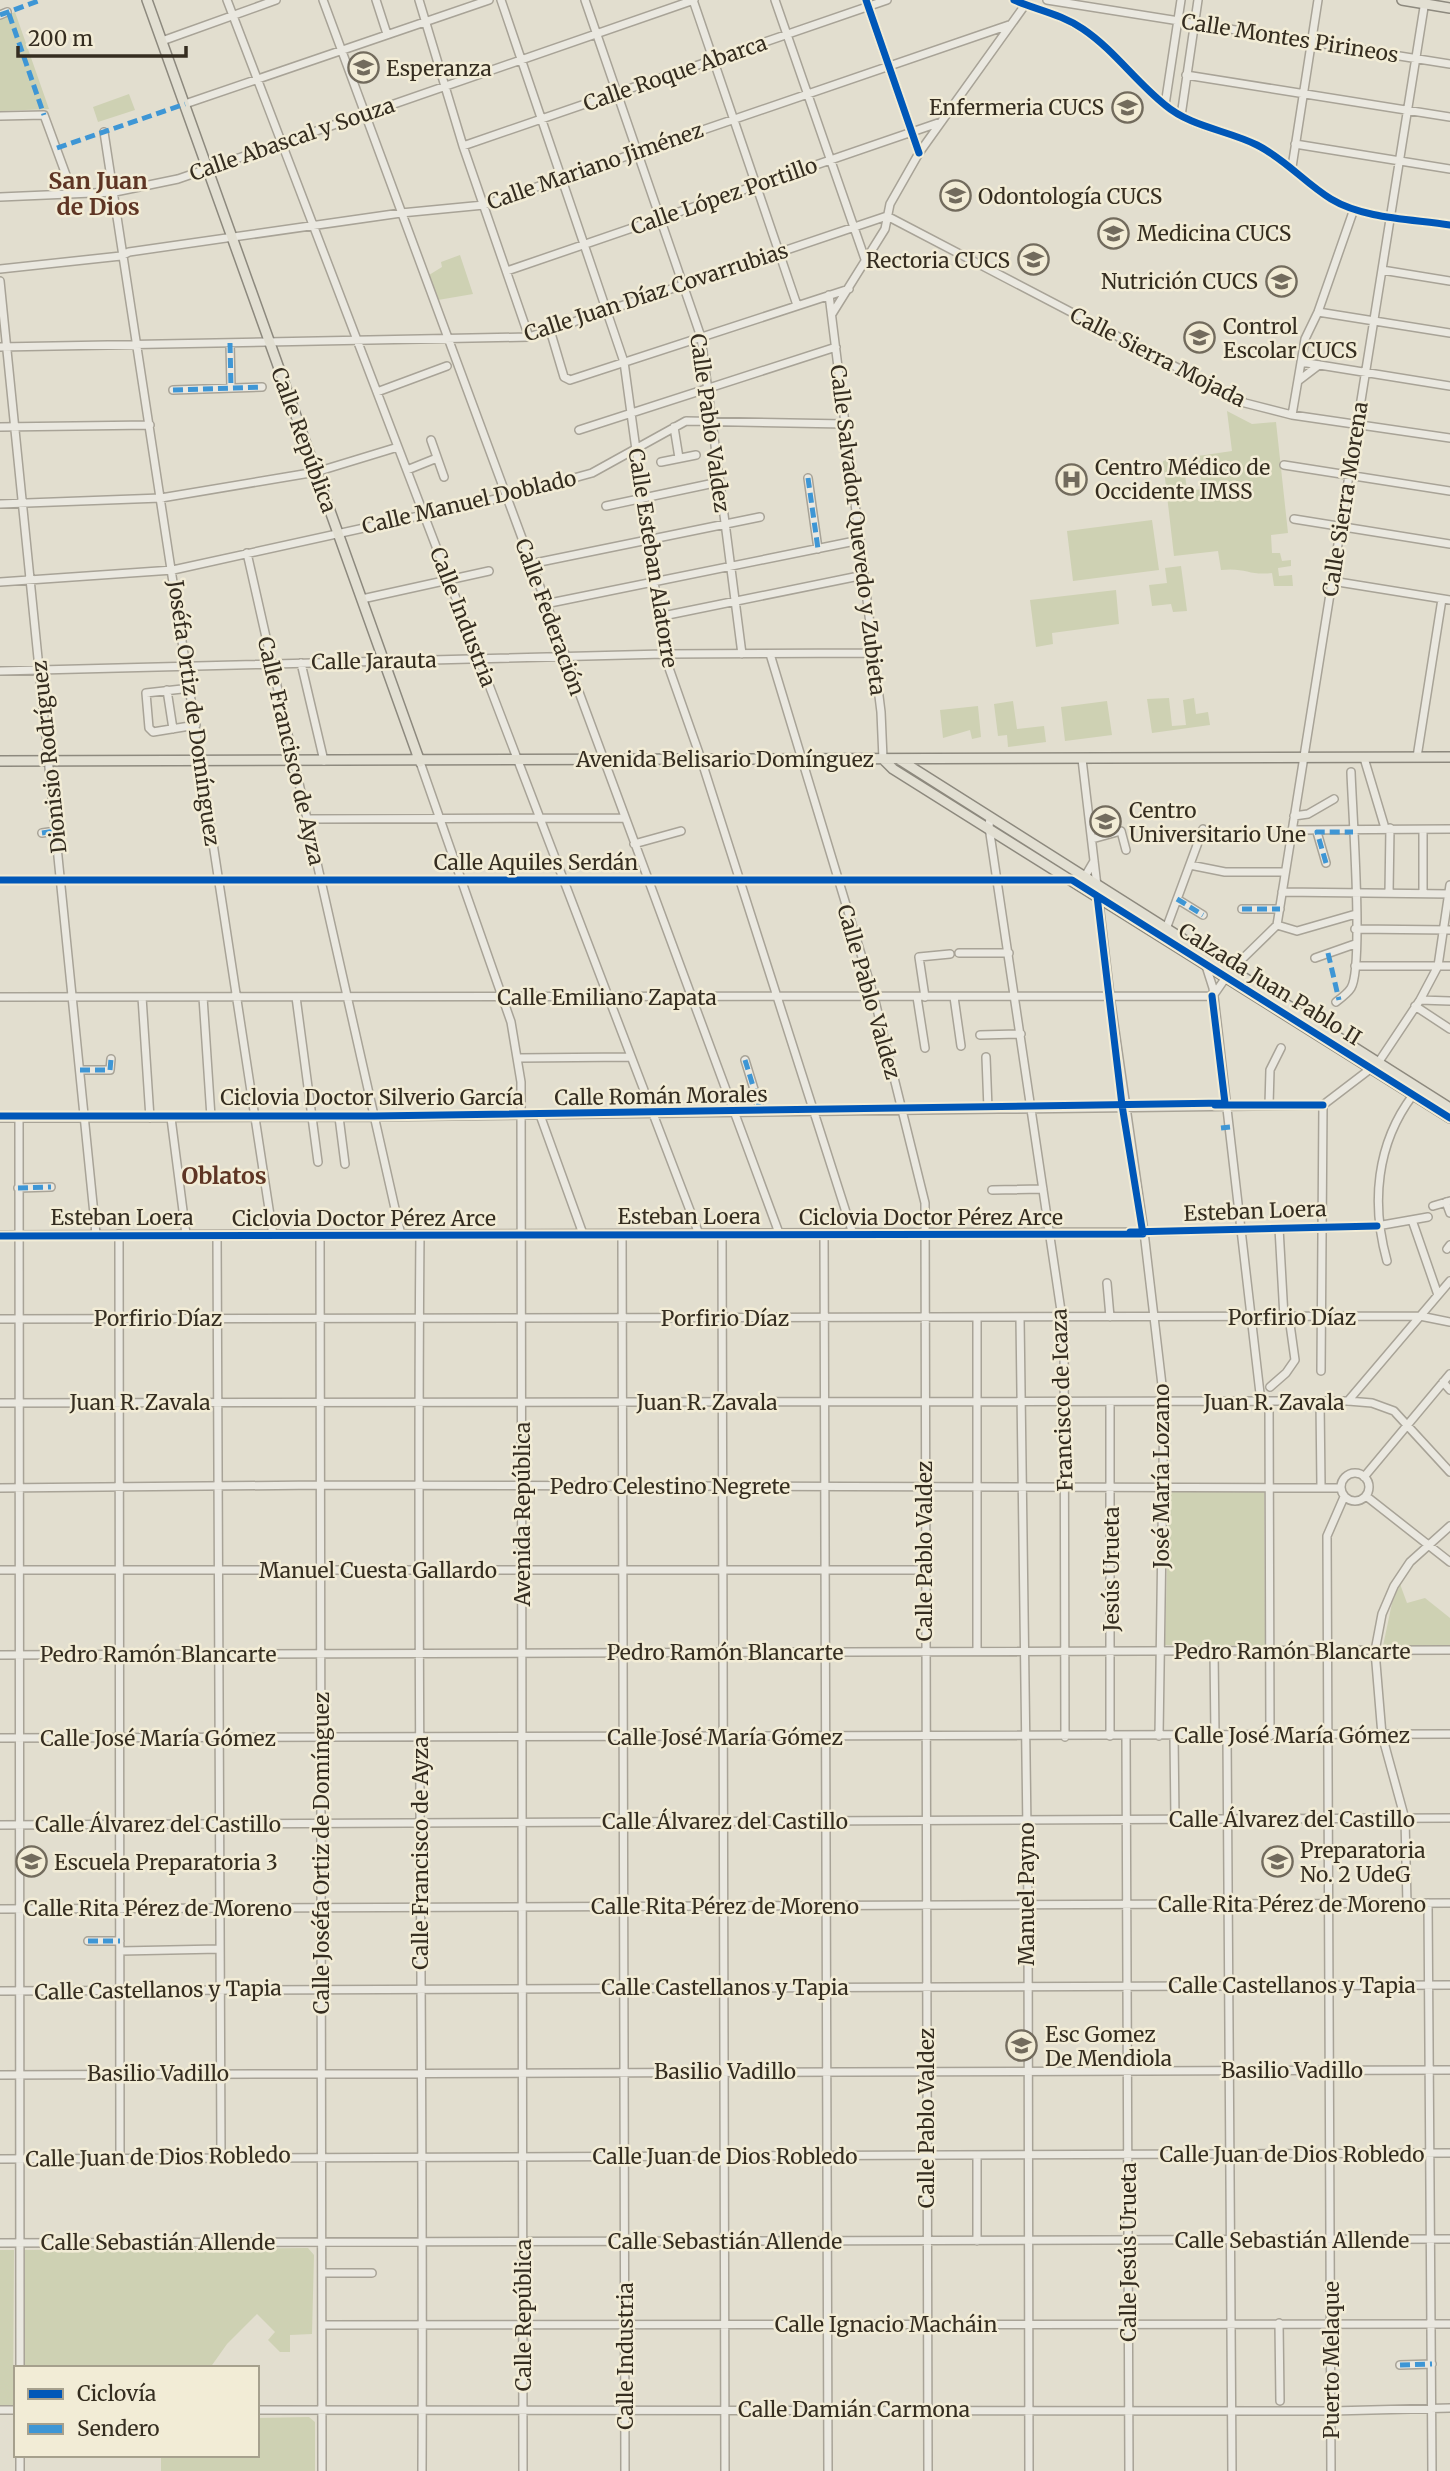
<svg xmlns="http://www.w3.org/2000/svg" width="1450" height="2471" font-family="Merriweather,serif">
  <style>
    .green { fill: #ced1b3 }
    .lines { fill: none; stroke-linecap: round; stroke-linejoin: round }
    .minor-casing { stroke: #a8a397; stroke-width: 10 }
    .major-casing { stroke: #8d897e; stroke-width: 12 }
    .minor { stroke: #eae8e0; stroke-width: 7 }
    .major { stroke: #e2dfd2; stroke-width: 9 }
    .quiet { stroke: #3e96d5; stroke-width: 5; stroke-dasharray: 10 5; stroke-linecap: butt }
    .cycleway-casing { stroke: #f2ecd6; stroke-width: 11 }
    .cycleway { stroke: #0057b8; stroke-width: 7 }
    .labels { text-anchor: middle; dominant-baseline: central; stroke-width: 5; stroke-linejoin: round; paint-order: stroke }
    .street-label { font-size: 21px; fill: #352d20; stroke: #f2ecd6 }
    .poi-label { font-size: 21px; fill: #352d20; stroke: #f2ecd6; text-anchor: start }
    .neighbourhood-label { font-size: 23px; font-weight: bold; fill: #5e3524; stroke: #f2ecd6 }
  </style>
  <rect width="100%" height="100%" fill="#e2decf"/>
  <!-- green -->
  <path class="green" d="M15,12L49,109L0,111V17Z
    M129,94L135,110L98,122L93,107Z
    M460,255L473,294L438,300L429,275L442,267L441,262Z
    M1227,411L1252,424L1276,422L1288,533L1271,535L1272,553H1280L1282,561L1291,560V566L1278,568L1279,576L1292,575L1293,586H1274L1272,573C1250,576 1245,567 1221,570L1218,551L1174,556L1163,461L1170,459L1171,465L1180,464V458H1183L1187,491L1202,489L1198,456L1232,451Z
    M1152,520L1159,570L1073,581L1067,531Z
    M1181,566L1187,611L1173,612L1171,604L1152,606L1149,585L1167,583L1165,568Z
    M1116,590L1119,624L1052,633L1053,644L1036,647L1030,600Z
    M1169,698L1172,726L1186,725L1183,700L1194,698L1196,714L1208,712L1210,725L1152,733L1147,699Z
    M1013,701L1017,729L1044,726L1046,742L1008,747L1007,735L998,736L994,704Z
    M1107,701L1112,735L1065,741L1061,707Z
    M978,706L981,737L972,739L970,730L943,738L940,710Z
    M1169,1491H1264L1265,1646L1165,1645Z
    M1400,1584L1407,1603L1425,1598L1450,1618V1646H1383L1392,1603Z
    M308,2248L314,2255L312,2334L290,2335V2352H280L268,2340L275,2332L257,2314L227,2344L210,2368H25L24,2250Z
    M0,2250H14L13,2406H0Z
    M309,2417L315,2422V2471H161V2455H257V2418Z"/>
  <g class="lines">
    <defs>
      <path id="minor" d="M227,0L699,1234
        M323,0L779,1233
        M376,0L387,34
        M419,0L463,146L529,337
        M501,0L624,362L664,654L701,759L853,1234
        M585,0L701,337L742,654
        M693,0L797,305
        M775,0L866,262
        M866,0L919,153
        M1014,0C1037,10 1061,14 1083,29C1114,50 1135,81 1165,105C1191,127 1227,130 1257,145C1285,159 1305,183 1331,199C1364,219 1412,219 1450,225
        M1047,0L1450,64
        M0,15L7,12
        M162,41L276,0
        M1186,75L1450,117
        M185,104L489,0
        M1165,105L1181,0
        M0,116L44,115L73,194
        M1181,116L1198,0
        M104,132L273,1235
        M1295,144L1450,169
        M463,146L887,0
        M1292,167L1318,0
        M0,197L115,192L178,179L694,0
        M0,269L121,256L129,252L401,213L484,205L1009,25
        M1382,270L1450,281
        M507,271L941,122
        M0,281L96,1234
        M829,295L881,712L883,759
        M1318,312L1450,333
        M832,314L885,229L890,204L919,153L1025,5
        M550,330L564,377L570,380L849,289
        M230,343L231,388
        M0,347L529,337L887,216L1245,403L1292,415L1450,438
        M1301,362L1450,386
        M1298,381L1319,365
        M173,390L262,387
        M377,392L447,366
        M1292,415L1305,339L1318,312L1354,209
        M0,427L150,425
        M674,427L679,458
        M579,430L836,347
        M431,440L444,477
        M661,462L696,455
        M1284,465L1450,491
        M407,470L437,458
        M808,478L818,549
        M0,504L161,498L316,472L398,447
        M606,506L719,482
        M1294,519L1450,544
        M247,553L401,1235
        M530,564L760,517
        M1332,581L1450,600
        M0,582L173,570L505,497L592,473L686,421L845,424
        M362,599L489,571
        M545,604L860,540
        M658,617L864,575
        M770,654L874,997L925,1203L928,2471
        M301,663L324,761
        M0,671L664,654L874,653
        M191,688L146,693L149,728L153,732L196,725
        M167,690L173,729
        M1417,757L1442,599
        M1364,758L1385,828
        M1082,759L1110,996L1144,1232L1164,1402L1159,1736
        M420,762L511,1022L521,1082L523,2471
        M1294,816L1308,814L1334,799
        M990,817L989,827L1064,1331L1065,1737
        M307,819L624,818
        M1292,830L1450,829
        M1423,830V893
        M1317,832L1326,863
        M42,833L56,831
        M1092,839L1121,831L1126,850
        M634,844L681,831
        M1190,865L1225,872H1285
        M0,880H1072L1087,873L1094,861
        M1282,892L1450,894
        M1389,893L1390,828
        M1177,899L1203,915
        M1242,909H1280
        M1277,925L1297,931L1356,914
        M1166,929L1203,829
        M1355,929L1450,930
        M959,953H1009
        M1315,958L1355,944
        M1206,966L1213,988L1261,1402
        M1355,966H1450
        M1213,996L1231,970L1277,925L1425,1
        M0,997L1213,996
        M142,997L150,1118
        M203,997L211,1117
        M296,997L318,1162
        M917,997L925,1048
        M925,997L919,957L950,954
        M954,997L961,1046
        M1420,1000L1450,1001
        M1336,1002C1340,999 1348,993 1351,988C1364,967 1352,806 1351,772
        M1415,1006L1450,1029
        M980,1035L1021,1034
        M986,1057L988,1109
        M519,1058L631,1057
        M745,1060L761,1112
        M80,1070H110L111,1059
        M1269,1105L1270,1070L1281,1048
        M1323,1105L1378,1063L1420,1000L1438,966L1450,885
        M540,1115L583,1234
        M339,1117L345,1164
        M0,1118L374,1117L1323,1105
        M19,1118L20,2368
        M171,1118L186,1234
        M18,1188L51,1187
        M992,1190L1043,1189
        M1446,1202L1450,1213
        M1433,1206L1450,1201
        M1412,1220L1438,1295
        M1279,1228L1284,1317
        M824,1233L828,2471
        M119,1234L120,2156
        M622,1234L625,2471
        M722,1234L725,2471
        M0,1235L1144,1232L1377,1226L1428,1217
        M217,1235L221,2156
        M320,1236L322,2471
        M420,1236C416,1647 424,2059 422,2471
        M1447,1249L1450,1245
        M1387,1261C1371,1204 1376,1144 1413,1095
        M1107,1283L1110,1317
        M977,1318V1651
        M1020,1318L1028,1904L1029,2471
        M0,1319L1420,1316L1450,1322
        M1321,1371L1323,1105
        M1443,1382L1450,1390
        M1270,1387L1286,1373L1295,1360L1289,1317
        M1320,1401L1321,1486
        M1348,1401L1450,1281
        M1269,1402L1270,1736
        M0,1403L1348,1401L1372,1403L1394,1411L1450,1472
        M1341 1487a14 14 0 1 1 28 0a14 14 0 1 1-28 0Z
        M1364,1477L1450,1374
        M0,1488L321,1485L1340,1488
        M1366,1496L1450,1562
        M0,1570H925
        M1214,1651L1215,1736
        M0,1655L1450,1650
        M1110,1736V1402
        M1126,1736L1129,2471
        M1174,1736L1175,1819
        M1227,1736L1232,2471
        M0,1738L1450,1734
        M0,1825L1450,1818
        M1428,1903L1432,2471
        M1407,1904L1405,1819L1382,1735L1375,1651L1382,1614L1394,1586L1410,1562L1450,1526
        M0,1909L1450,1903
        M88,1941H120
        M120,1951L220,1949
        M0,1991L1450,1985
        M0,2075L1450,2070
        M977,2155V2241
        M0,2159L1450,2153
        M0,2243L1450,2239
        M322,2273H372
        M1279,2323L1280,2401
        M323,2325L1450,2324
        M1400,2365L1432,2364
        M0,2410H16
        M257,2410L1332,2411L1450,2408
        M20,2455V2471
        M1331,2471L1327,1536L1344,1497"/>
      <path id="major" d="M147,0L420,762
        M1402,0L1450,8
        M883,759L893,769L1450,1118
        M900,760L1450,1108
        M0,761L1450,757"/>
    </defs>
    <!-- minor casing -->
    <use href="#minor" class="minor-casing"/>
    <!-- major casing -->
    <use href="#major" class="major-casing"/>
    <!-- minor -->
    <use href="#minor" class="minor"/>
    <!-- major -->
    <use href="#major" class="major"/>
    <!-- quiet -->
    <path class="quiet" d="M9,14L44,115
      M0,15L41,0
      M57,148L185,104
      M230,343L231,388
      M173,390L262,387
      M808,478L818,549
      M42,833L56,831
      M1326,863L1317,832H1353
      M1177,899L1203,915
      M1242,909H1280
      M1328,953L1339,1000
      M745,1060L761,1112
      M80,1070H110L111,1059
      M1221,1128L1230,1127
      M18,1188L51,1187
      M88,1941H120
      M1400,2365L1432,2364"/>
    <defs>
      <path id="cycleway" d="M866,0L919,153
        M1014,0C1037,10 1061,14 1083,29C1114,50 1135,81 1165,105C1191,127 1227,130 1257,145C1285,159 1305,183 1331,199C1364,219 1412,219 1450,225
        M0,880H1072L1450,1118
        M1215,1105H1323
        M0,1116H374L1225,1103L1212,996
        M1130,1232L1377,1226
        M0,1236L1143,1234L1122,1105L1097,896"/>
    </defs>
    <!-- cycleway casing -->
    <use href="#cycleway" class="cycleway-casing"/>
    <!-- cycleway -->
    <use href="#cycleway" class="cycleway"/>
  </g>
  <!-- icons -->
  <defs>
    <symbol id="university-ring" viewBox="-11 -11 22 22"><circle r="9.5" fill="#f2ecd6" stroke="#726b5d" stroke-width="1.5"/><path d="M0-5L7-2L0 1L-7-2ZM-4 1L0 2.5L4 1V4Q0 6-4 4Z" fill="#726b5d"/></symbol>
    <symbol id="hospital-ring" viewBox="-11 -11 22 22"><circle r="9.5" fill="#f2ecd6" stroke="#726b5d" stroke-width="1.5"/><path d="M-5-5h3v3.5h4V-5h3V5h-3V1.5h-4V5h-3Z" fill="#726b5d"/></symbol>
  </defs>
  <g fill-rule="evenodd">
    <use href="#university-ring" x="346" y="50" width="35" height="35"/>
    <use href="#university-ring" x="1110" y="90" width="35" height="35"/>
    <use href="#university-ring" x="938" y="178" width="35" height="35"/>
    <use href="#university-ring" x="1096" y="216" width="35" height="35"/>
    <use href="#university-ring" x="1016" y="242" width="35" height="35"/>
    <use href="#university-ring" x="1264" y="264" width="35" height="35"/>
    <use href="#university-ring" x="1182" y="320" width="35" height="35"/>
    <use href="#hospital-ring" x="1054" y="462" width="35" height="35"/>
    <use href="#university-ring" x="1088" y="804" width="35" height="35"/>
    <use href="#university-ring" x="14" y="1844" width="35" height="35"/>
    <use href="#university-ring" x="1260" y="1844" width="35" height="35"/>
    <use href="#university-ring" x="1004" y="2028" width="35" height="35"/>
  </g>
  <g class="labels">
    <!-- street labels -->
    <g class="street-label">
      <text transform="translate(1290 38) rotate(9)">Calle Montes Pirineos</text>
      <text transform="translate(675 73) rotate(-19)">Calle Roque Abarca</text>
      <text transform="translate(292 139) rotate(-19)">Calle Abascal y Souza</text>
      <text transform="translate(595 166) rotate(-19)">Calle Mariano Jiménez</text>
      <text transform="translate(724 196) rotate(-19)">Calle López Portillo</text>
      <text transform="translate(656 292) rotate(-18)">Calle Juan Díaz Covarrubias</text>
      <text transform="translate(1158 357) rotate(27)">Calle Sierra Mojada</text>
      <text transform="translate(710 423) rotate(82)">Calle Pablo Valdez</text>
      <text transform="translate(304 440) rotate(70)">Calle República</text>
      <text transform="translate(1345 499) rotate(-81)">Calle Sierra Morena</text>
      <text transform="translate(469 502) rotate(-13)">Calle Manuel Doblado</text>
      <text transform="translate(858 530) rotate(83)">Calle Salvador Quevedo y Zubieta</text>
      <text transform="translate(653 558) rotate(81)">Calle Esteban Alatorre</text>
      <text transform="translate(463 617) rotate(69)">Calle Industria</text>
      <text transform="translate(550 617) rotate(70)">Calle Federación</text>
      <text transform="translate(374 661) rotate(-1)">Calle Jarauta</text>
      <text transform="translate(194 713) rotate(82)">Joséfa Ortiz de Domínguez</text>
      <text transform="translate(291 751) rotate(77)">Calle Francisco de Ayza</text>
      <text transform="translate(49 757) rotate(-96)">Dionisio Rodríguez</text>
      <text x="725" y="759">Avenida Belisario Domínguez</text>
      <text x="536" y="862">Calle Aquiles Serdán</text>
      <text transform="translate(1270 984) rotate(32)">Calzada Juan Pablo II</text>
      <text transform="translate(869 992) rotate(74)">Calle Pablo Valdez</text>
      <text x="607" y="997">Calle Emiliano Zapata</text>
      <text transform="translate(661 1096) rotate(-1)">Calle Román Morales</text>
      <text x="372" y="1097">Ciclovia Doctor Silverio García</text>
      <text transform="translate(1255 1211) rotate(-2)">Esteban Loera</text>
      <text x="689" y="1216">Esteban Loera</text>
      <text x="122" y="1217">Esteban Loera</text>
      <text x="931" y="1217">Ciclovia Doctor Pérez Arce</text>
      <text x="364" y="1218">Ciclovia Doctor Pérez Arce</text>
      <text x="1292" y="1317">Porfirio Díaz</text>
      <text x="158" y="1318">Porfirio Díaz</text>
      <text x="725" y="1318">Porfirio Díaz</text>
      <text transform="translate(1062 1400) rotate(-92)">Francisco de Icaza</text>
      <text x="140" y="1402">Juan R. Zavala</text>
      <text x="707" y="1402">Juan R. Zavala</text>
      <text x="1274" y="1402">Juan R. Zavala</text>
      <text transform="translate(1161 1476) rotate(-90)">José María Lozano</text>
      <text x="670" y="1486">Pedro Celestino Negrete</text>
      <text transform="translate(522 1514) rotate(-90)">Avenida República</text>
      <text transform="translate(924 1551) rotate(-90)">Calle Pablo Valdez</text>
      <text transform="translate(1111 1569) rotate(-90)">Jesús Urueta</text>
      <text x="378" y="1570">Manuel Cuesta Gallardo</text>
      <text x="1292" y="1651">Pedro Ramón Blancarte</text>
      <text x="725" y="1652">Pedro Ramón Blancarte</text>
      <text x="158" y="1654">Pedro Ramón Blancarte</text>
      <text x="1292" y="1735">Calle José María Gómez</text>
      <text x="725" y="1737">Calle José María Gómez</text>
      <text x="158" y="1738">Calle José María Gómez</text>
      <text x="1292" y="1819">Calle Álvarez del Castillo</text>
      <text x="725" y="1821">Calle Álvarez del Castillo</text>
      <text x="158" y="1824">Calle Álvarez del Castillo</text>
      <text transform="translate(321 1853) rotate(-90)">Calle Joséfa Ortiz de Domínguez</text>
      <text transform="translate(420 1853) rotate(-90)">Calle Francisco de Ayza</text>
      <text transform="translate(1026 1894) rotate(-90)">Manuel Payno</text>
      <text x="1292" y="1904">Calle Rita Pérez de Moreno</text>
      <text x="725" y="1906">Calle Rita Pérez de Moreno</text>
      <text x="158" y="1908">Calle Rita Pérez de Moreno</text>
      <text x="1292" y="1985">Calle Castellanos y Tapia</text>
      <text x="725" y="1987">Calle Castellanos y Tapia</text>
      <text transform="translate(158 1990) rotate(-1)">Calle Castellanos y Tapia</text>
      <text x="1292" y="2070">Basilio Vadillo</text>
      <text x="725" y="2071">Basilio Vadillo</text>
      <text x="158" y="2073">Basilio Vadillo</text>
      <text transform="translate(926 2118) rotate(-90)">Calle Pablo Valdez</text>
      <text x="1292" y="2154">Calle Juan de Dios Robledo</text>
      <text x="725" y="2156">Calle Juan de Dios Robledo</text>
      <text transform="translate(158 2157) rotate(-1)">Calle Juan de Dios Robledo</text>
      <text x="1292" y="2240">Calle Sebastián Allende</text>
      <text x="725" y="2241">Calle Sebastián Allende</text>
      <text x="158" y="2242">Calle Sebastián Allende</text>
      <text transform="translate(1128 2252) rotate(-90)">Calle Jesús Urueta</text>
      <text transform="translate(523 2315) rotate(-90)">Calle República</text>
      <text x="886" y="2324">Calle Ignacio Macháin</text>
      <text transform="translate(625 2356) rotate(-90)">Calle Industria</text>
      <text transform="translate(1331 2360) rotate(-90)">Puerto Melaque</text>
      <text x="854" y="2409">Calle Damián Carmona</text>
    </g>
    <!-- poi labels -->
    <g class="poi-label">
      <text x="386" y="68">Esperanza</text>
      <text x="1104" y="107" text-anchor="end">Enfermeria CUCS</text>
      <text x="978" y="196">Odontología CUCS</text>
      <text x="1137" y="233">Medicina CUCS</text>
      <text x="1010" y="260" text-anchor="end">Rectoria CUCS</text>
      <text x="1258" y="281" text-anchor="end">Nutrición CUCS</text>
      <text x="1223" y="326">Control<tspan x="1223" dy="24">Escolar CUCS</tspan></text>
      <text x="1095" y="467">Centro Médico de<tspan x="1095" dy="24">Occidente IMSS</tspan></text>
      <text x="1129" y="810">Centro<tspan x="1129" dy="24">Universitario Une</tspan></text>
      <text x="1300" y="1850">Preparatoria<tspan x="1300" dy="24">No. 2 UdeG</tspan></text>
      <text x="54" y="1862">Escuela Preparatoria 3</text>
      <text x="1045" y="2034">Esc Gomez<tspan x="1045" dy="24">De Mendiola</tspan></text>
    </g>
    <!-- neighbourhood labels -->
    <g class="neighbourhood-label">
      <text x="98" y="180">San Juan<tspan x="98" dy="26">de Dios</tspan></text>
      <text x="224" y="1175">Oblatos</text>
    </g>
  </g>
  <!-- legend -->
  <rect x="14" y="2366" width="245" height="91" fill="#f2ecd6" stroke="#a6a08d" stroke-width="2"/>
  <rect x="28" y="2389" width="35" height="10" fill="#0057b8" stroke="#a6a08d" stroke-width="2"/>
  <text x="77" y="2401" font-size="21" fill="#352d20">Ciclovía</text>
  <rect x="28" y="2424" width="35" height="10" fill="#3e96d5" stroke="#a6a08d" stroke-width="2"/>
  <text x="77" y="2436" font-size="21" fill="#352d20">Sendero</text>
  <!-- scale -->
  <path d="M18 46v10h168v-10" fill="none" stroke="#352d20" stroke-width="3.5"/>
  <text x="28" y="46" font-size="21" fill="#352d20" stroke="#f2ecd6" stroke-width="5" paint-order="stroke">200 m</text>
</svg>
